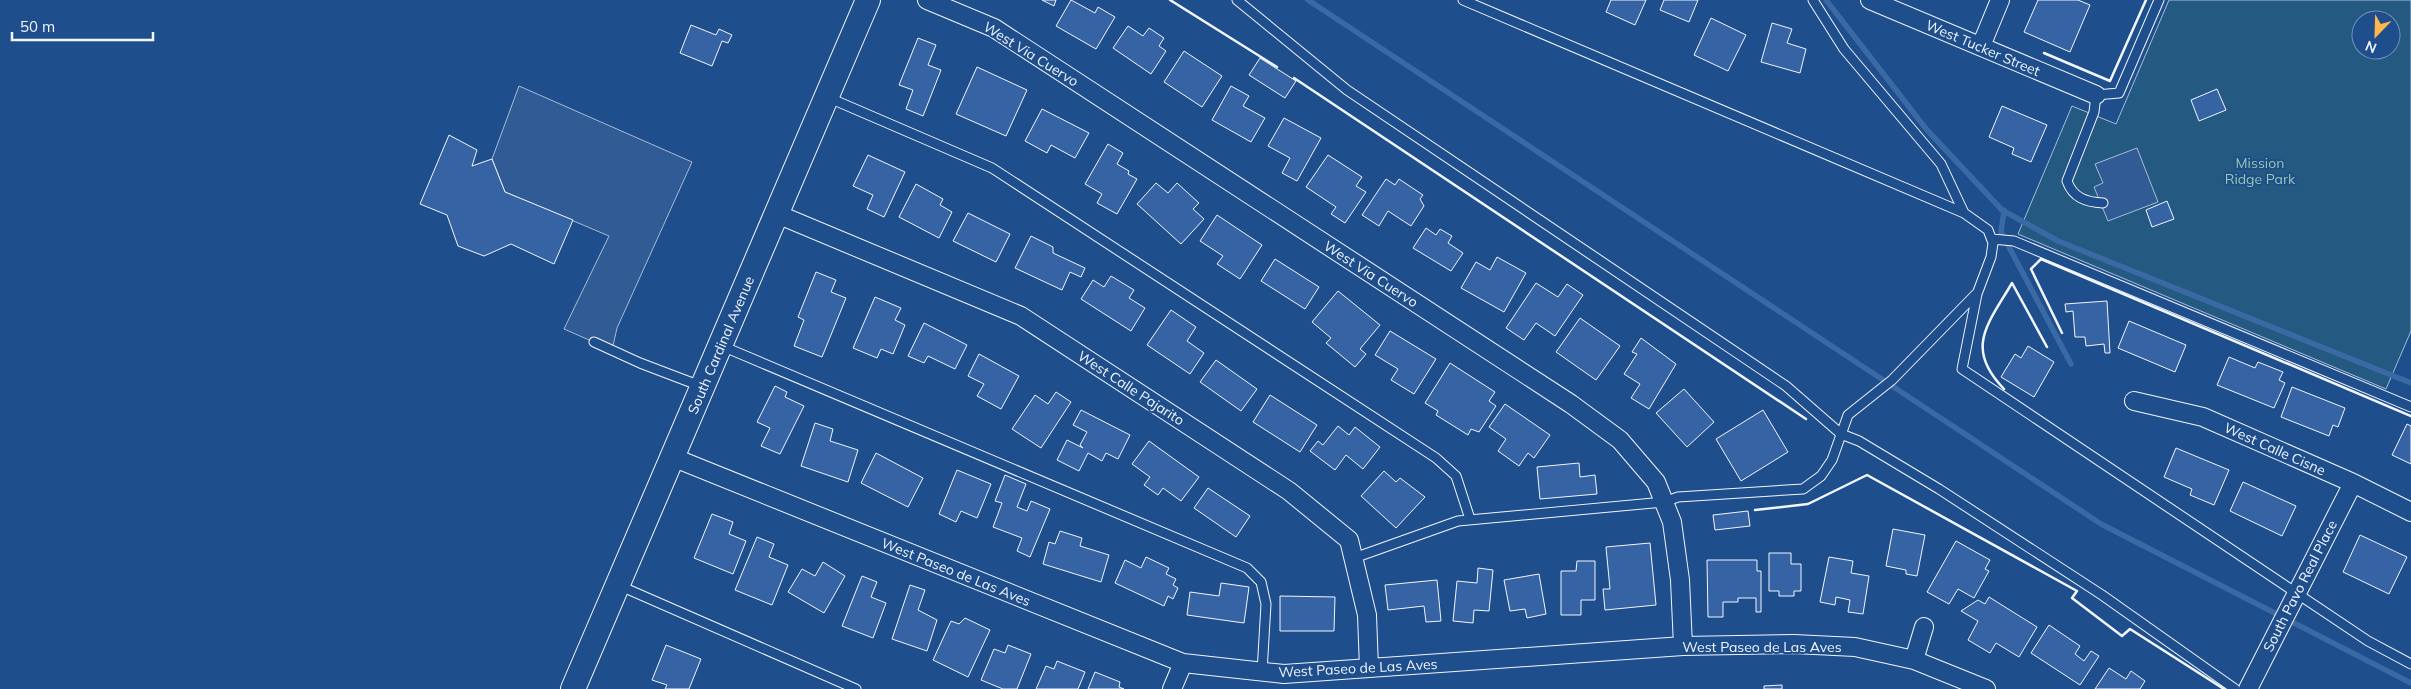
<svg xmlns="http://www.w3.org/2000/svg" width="2411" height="689" font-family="Mulish,sans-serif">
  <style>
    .green { fill: #245a82; stroke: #a8bbd7; fill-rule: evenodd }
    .parking { fill: #305b95; stroke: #a8bbd7 }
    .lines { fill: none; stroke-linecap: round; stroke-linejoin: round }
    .stream { stroke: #3b69a3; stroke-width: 5.5 }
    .building { fill: #3563a3; stroke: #f2f6ff }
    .service-casing { stroke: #f2f6ff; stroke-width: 11 }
    .minor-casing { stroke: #f2f6ff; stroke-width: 20 }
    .secondary-casing { stroke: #f2f6ff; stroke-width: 26 }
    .service { stroke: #1f4e8c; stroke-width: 9 }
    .minor { stroke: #1f4e8c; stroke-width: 18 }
    .secondary { stroke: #1f4e8c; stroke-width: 24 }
    .wall { stroke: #f2f6ff; stroke-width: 2.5 }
    .labels { text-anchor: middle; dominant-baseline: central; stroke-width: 4; stroke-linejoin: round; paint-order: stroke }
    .street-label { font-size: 14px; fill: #f2f6ff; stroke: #1f4e8c }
    .park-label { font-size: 14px; fill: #97c8a6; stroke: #1f4e8c }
  </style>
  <rect width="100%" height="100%" fill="#1f4e8c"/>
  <!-- green -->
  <path class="green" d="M2169,0H2411V331L2386,389L2018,234L2072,106L2116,124ZM2361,20H2391V50H2361Z"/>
  <!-- parking -->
  <path class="parking" d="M519,86L692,162L617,328L612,350L564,329L609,236L505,192L492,159Z
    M2137,148L2158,202L2108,221L2094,187L2103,183L2095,164Z"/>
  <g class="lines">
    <!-- stream -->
    <path class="stream" d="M1308,0L2101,524L2411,683
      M1826,0L1927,130L2002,210L2058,241L2411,383
      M2004,210L2001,232L2071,364"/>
  </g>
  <!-- building -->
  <path class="building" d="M1042,0H1056L1054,6Z
    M1071,0L1095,13L1098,7L1115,17L1096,49L1056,26Z
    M1611,0H1646L1635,25L1606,12Z
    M1664,0H1698L1689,22L1660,10Z
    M2038,0H2078L2090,5L2070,52L2024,32Z
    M1711,18L1746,35L1728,71L1694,55Z
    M1772,23L1792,29L1787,43L1806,49L1800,73L1761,62Z
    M691,25L716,35L719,29L732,35L728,43L722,41L712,66L680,53Z
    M1128,26L1143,36L1149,28L1164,38L1159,46L1166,51L1151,74L1113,48Z
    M918,38L936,45L928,65L941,70L923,116L906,109L913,90L899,85Z
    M1184,51L1222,76L1202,107L1164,82Z
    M1260,58L1296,81L1285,98L1249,75Z
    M977,67L1027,90L1006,136L956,114Z
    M1231,86L1249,96L1243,106L1265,118L1251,142L1212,120Z
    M2217,89L2226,110L2199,121L2191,100Z
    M2002,106L2047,125L2031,162L2012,154L2014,148L1989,137Z
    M1042,109L1089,133L1075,158L1051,145L1047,153L1025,141Z
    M1284,118L1321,138L1297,181L1282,173L1290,158L1268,146Z
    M449,135L477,150L472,166L492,159L505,192L573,220L554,264L511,244L484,256L458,246L447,215L420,204Z
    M1108,144L1123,153L1117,164L1129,171L1128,174L1137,179L1117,214L1097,203L1102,194L1085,184Z
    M868,155L905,172L884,217L867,209L873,195L853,186Z
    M1328,155L1362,177L1356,186L1366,192L1345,223L1331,214L1336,207L1306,187Z
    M1386,179L1395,185L1399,179L1423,195L1420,199L1424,206L1411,226L1388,211L1379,226L1362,215Z
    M1156,183L1168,193L1177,183L1199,203L1193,209L1204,219L1181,244L1137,204Z
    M916,184L943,199L940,205L952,212L939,238L899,217Z
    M2167,201L2174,219L2152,227L2146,210Z
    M968,213L1010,234L996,262L953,241Z
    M1217,215L1262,245L1240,279L1217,264L1223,256L1200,241Z
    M1426,228L1436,235L1440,229L1452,236L1448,243L1463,253L1451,271L1413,248Z
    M1031,236L1053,247V253L1085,268L1081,277L1070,272L1062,290L1015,268Z
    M1497,257L1526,273L1504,312L1461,288L1476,262L1490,270Z
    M1275,259L1319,287L1305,309L1261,281Z
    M816,272L836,280L831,292L846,298L822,357L794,346L804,320L798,317Z
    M1111,276L1134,290L1129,298L1145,308L1131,331L1081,299L1093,280L1104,287Z
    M1536,283L1558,297L1567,284L1583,295L1555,336L1536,323L1524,340L1506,328Z
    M1338,291L1380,325L1360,349L1366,354L1355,367L1326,343L1331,338L1312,322Z
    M875,297L901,308L895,320L905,325L893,354L881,349L877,358L853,348Z
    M2107,301L2110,353H2105L2104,344L2086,346L2085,337H2075L2073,311L2066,312L2065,304Z
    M1171,310L1196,327L1187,341L1204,353L1190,374L1147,345Z
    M1580,318L1620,346L1596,380L1556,352Z
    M2129,321L2186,345L2175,372L2118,348Z
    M924,323L967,345L955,369L928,356L924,363L908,356Z
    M1390,331L1436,359L1414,394L1391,380L1398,369L1375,355Z
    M1641,338L1676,364L1649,409L1631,398L1640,384L1624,374L1637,354L1632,352Z
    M2028,346L2054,362L2034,397L2001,377L2015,354L2021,358Z
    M979,354L1019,376L1001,409L977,396L984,384L968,376Z
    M2229,357L2255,368L2258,362L2283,372L2279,380L2285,383L2274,408L2217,385Z
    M1216,360L1257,389L1241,411L1200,382Z
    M1450,363L1495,392L1489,401L1496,406L1479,432L1471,429L1468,435L1436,415L1438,411L1425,403Z
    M775,386L787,392L785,397L804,406L780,454L761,446L770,428L757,422Z
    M2292,387L2345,408L2338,427L2333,425L2329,436L2281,417Z
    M1684,389L1714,422L1687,447L1656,413Z
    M1056,392L1071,402L1041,448L1012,429L1035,395L1048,404Z
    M1270,395L1317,425L1300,452L1253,422Z
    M1505,404L1550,435L1534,458L1528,453L1519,466L1498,451L1506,439L1489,427Z
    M1081,410L1130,435L1118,459L1106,453L1102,461L1088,453L1079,471L1057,460L1067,440L1083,448L1080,445L1087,432L1073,425Z
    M1763,410L1788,452L1741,481L1716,439Z
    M815,423L833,429L830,441L858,450L848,482L801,466Z
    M2407,424L2411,426V464L2392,455Z
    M1338,426L1349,435L1355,427L1380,447L1363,469L1346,455L1335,470L1310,451L1318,441L1323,445Z
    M1149,441L1199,477L1181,501L1163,488L1158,495L1144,485L1150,477L1132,464Z
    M2176,448L2229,470L2214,505L2190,495L2192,489L2164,477Z
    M876,453L923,478L908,507L861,483Z
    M1579,463L1580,477L1595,475L1597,494L1540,499L1537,467Z
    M957,470L991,484L977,518L961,511L956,522L939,514Z
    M1384,471L1396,482L1400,478L1425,497L1396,528L1361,496Z
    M1005,475L1026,484L1017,507L1027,511L1031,501L1050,509L1030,557L1017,551L1022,538L993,527L1002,503L995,501Z
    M2243,482L2296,506L2282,536L2230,511Z
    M1208,488L1250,516L1236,537L1194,508Z
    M1748,511L1750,526L1715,530L1713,515Z
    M712,514L733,522L729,534L746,541L733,574L694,558Z
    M1893,529L1925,535L1917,576L1906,574V570L1886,566Z
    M1060,531L1082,538L1080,546L1109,555L1101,582L1043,564L1049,542L1055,544Z
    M2360,535L2407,557L2389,594L2343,572Z
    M757,537L774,544L769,557L788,565L772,605L735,590Z
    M1956,541L1990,560L1985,569L1989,571L1974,598L1958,589L1949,604L1927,592Z
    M1650,543L1656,605L1605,610L1603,589H1610L1606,547Z
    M1769,553H1791V564H1801V591H1794V596H1779V591H1769Z
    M1146,557L1169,568L1166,574L1176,579L1173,585L1178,588L1173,599L1168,596L1164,606L1115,583L1125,560L1141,568Z
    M1829,557L1853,561L1851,573L1869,576L1863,614L1848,612L1850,600L1836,597L1835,605L1820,602Z
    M1707,560H1757V571H1761V612H1756V598H1738V602H1723V617H1708Z
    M1577,561H1595V600H1581V615H1561V571H1576Z
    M823,562L845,576L824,613L788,592L802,569L815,576Z
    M1478,568L1493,570L1489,611L1474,610L1473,623L1453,621L1457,581L1477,583Z
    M1539,574L1546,614L1527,618L1525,609L1510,611L1504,580Z
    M862,576L877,582L871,597L886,603L873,638L842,626Z
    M1437,580L1441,621L1426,622L1424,606L1388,610L1385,585Z
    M1221,583L1249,587L1244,623L1187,615L1190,592L1219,596Z
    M910,585L925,590L918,610L937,620L927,651L892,639Z
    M1280,596L1335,597L1334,631H1280Z
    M1989,597L2037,627L2019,657L1996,643L1990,653L1968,640L1978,621L1961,611L1978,600L1985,604Z
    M965,618L990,630L968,677L933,660L951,621L959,624Z
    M2049,625L2080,646L2075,654L2084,661L2091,651L2099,656L2080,685L2031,653Z
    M666,645L701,659L689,689H665L667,685L652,680Z
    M1008,645L1031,654L1017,689H1003L981,680L994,649L1005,653Z
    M1057,661L1085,672L1078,689H1036L1046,666L1054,669Z
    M2109,668L2126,679L2131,671L2145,681L2140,689H2095Z
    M1095,672L1120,682L1119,687L1124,689H1088Z
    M1782,685V689H1764V686Z"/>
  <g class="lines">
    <defs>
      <path id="service" d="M1237,0L1347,90L1786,386L1841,434L1859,441L1939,489L2102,595L2235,689
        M1463,0L1964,213
        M1813,0L1844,49L1941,164L1964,213L1988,230L1993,243L1991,257L1977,294L1962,369L2368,641L2411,664
        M827,97L992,168L1436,458L1456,476L1470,519
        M2103,203C2086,202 2073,198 2067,181L2094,112L2096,95L2119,93L2159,0
        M1992,239L2014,241L2411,407
        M594,342L640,363L703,387
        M722,346L1247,568L1261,582L1266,604L1262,672
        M1354,558L1458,521L1664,502L1678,497L1803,489L1821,476L1832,460L1848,415L1892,380L1976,294
        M618,585L856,689"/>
      <path id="minor" d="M927,0L994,28L1571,404L1620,440L1656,482L1672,522L1680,580L1683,646
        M1870,0L2096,95
        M1981,46L2000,0
        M777,214L1021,316L1289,491L1349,540L1367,615L1369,668
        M2134,401L2203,417L2353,483L2411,512
        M672,457L1183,663L1284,674L1683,646L1794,644L1855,647L1914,660L1986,689
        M1914,660L1924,627
        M1172,689L1183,663
        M2248,689L2353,483"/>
      <path id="secondary" d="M573,689L868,0"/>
    </defs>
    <!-- service casing -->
    <use href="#service" class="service-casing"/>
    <!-- minor casing -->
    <use href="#minor" class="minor-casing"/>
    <!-- secondary casing -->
    <use href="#secondary" class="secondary-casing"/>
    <!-- service -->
    <use href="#service" class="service"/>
    <!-- minor -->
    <use href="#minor" class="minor"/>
    <!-- secondary -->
    <use href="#secondary" class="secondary"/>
    <!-- wall -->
    <path class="wall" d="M1170,0L1277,67
      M2044,53L2110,81L2146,0
      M1294,78L1806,419
      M2062,333L2031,269L2041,259L2411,416
      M2004,389C1964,348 1988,324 2012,283L2047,347
      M1755,510L1808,504L1867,475L2077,591L2072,598L2122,636L2130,629L2224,689"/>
  </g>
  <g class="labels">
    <!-- street labels -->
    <g class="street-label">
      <text transform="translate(1983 48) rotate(23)">West Tucker Street</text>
      <text transform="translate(1031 54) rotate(32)">West Via Cuervo</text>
      <text transform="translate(1371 274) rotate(33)">West Via Cuervo</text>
      <text transform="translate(721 345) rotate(-67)">South Cardinal Avenue</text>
      <text transform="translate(1131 388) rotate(33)">West Calle Pajarito</text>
      <text transform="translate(2275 449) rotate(24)">West Calle Cisne</text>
      <text transform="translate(956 572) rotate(22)">West Paseo de Las Aves</text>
      <text transform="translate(2300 586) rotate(-63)">South Pavo Real Place</text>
      <text x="1762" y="647">West Paseo de Las Aves</text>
      <text transform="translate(1358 668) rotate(-3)">West Paseo de Las Aves</text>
    </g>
    <!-- park labels -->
    <g class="park-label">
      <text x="2260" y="163">Mission<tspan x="2260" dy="16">Ridge Park</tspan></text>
    </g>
  </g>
  <!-- north arrow -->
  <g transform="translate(2376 35) rotate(203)"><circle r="24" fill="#1f4e8c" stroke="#7391ba"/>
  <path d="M0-4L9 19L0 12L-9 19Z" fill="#ffb74d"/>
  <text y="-8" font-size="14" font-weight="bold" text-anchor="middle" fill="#f2f6ff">N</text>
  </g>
  <!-- scale -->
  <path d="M12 32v8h141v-8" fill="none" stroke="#f2f6ff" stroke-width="2.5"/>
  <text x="20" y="32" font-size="15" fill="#f2f6ff" stroke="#1f4e8c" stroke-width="4" paint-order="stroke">50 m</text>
</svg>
